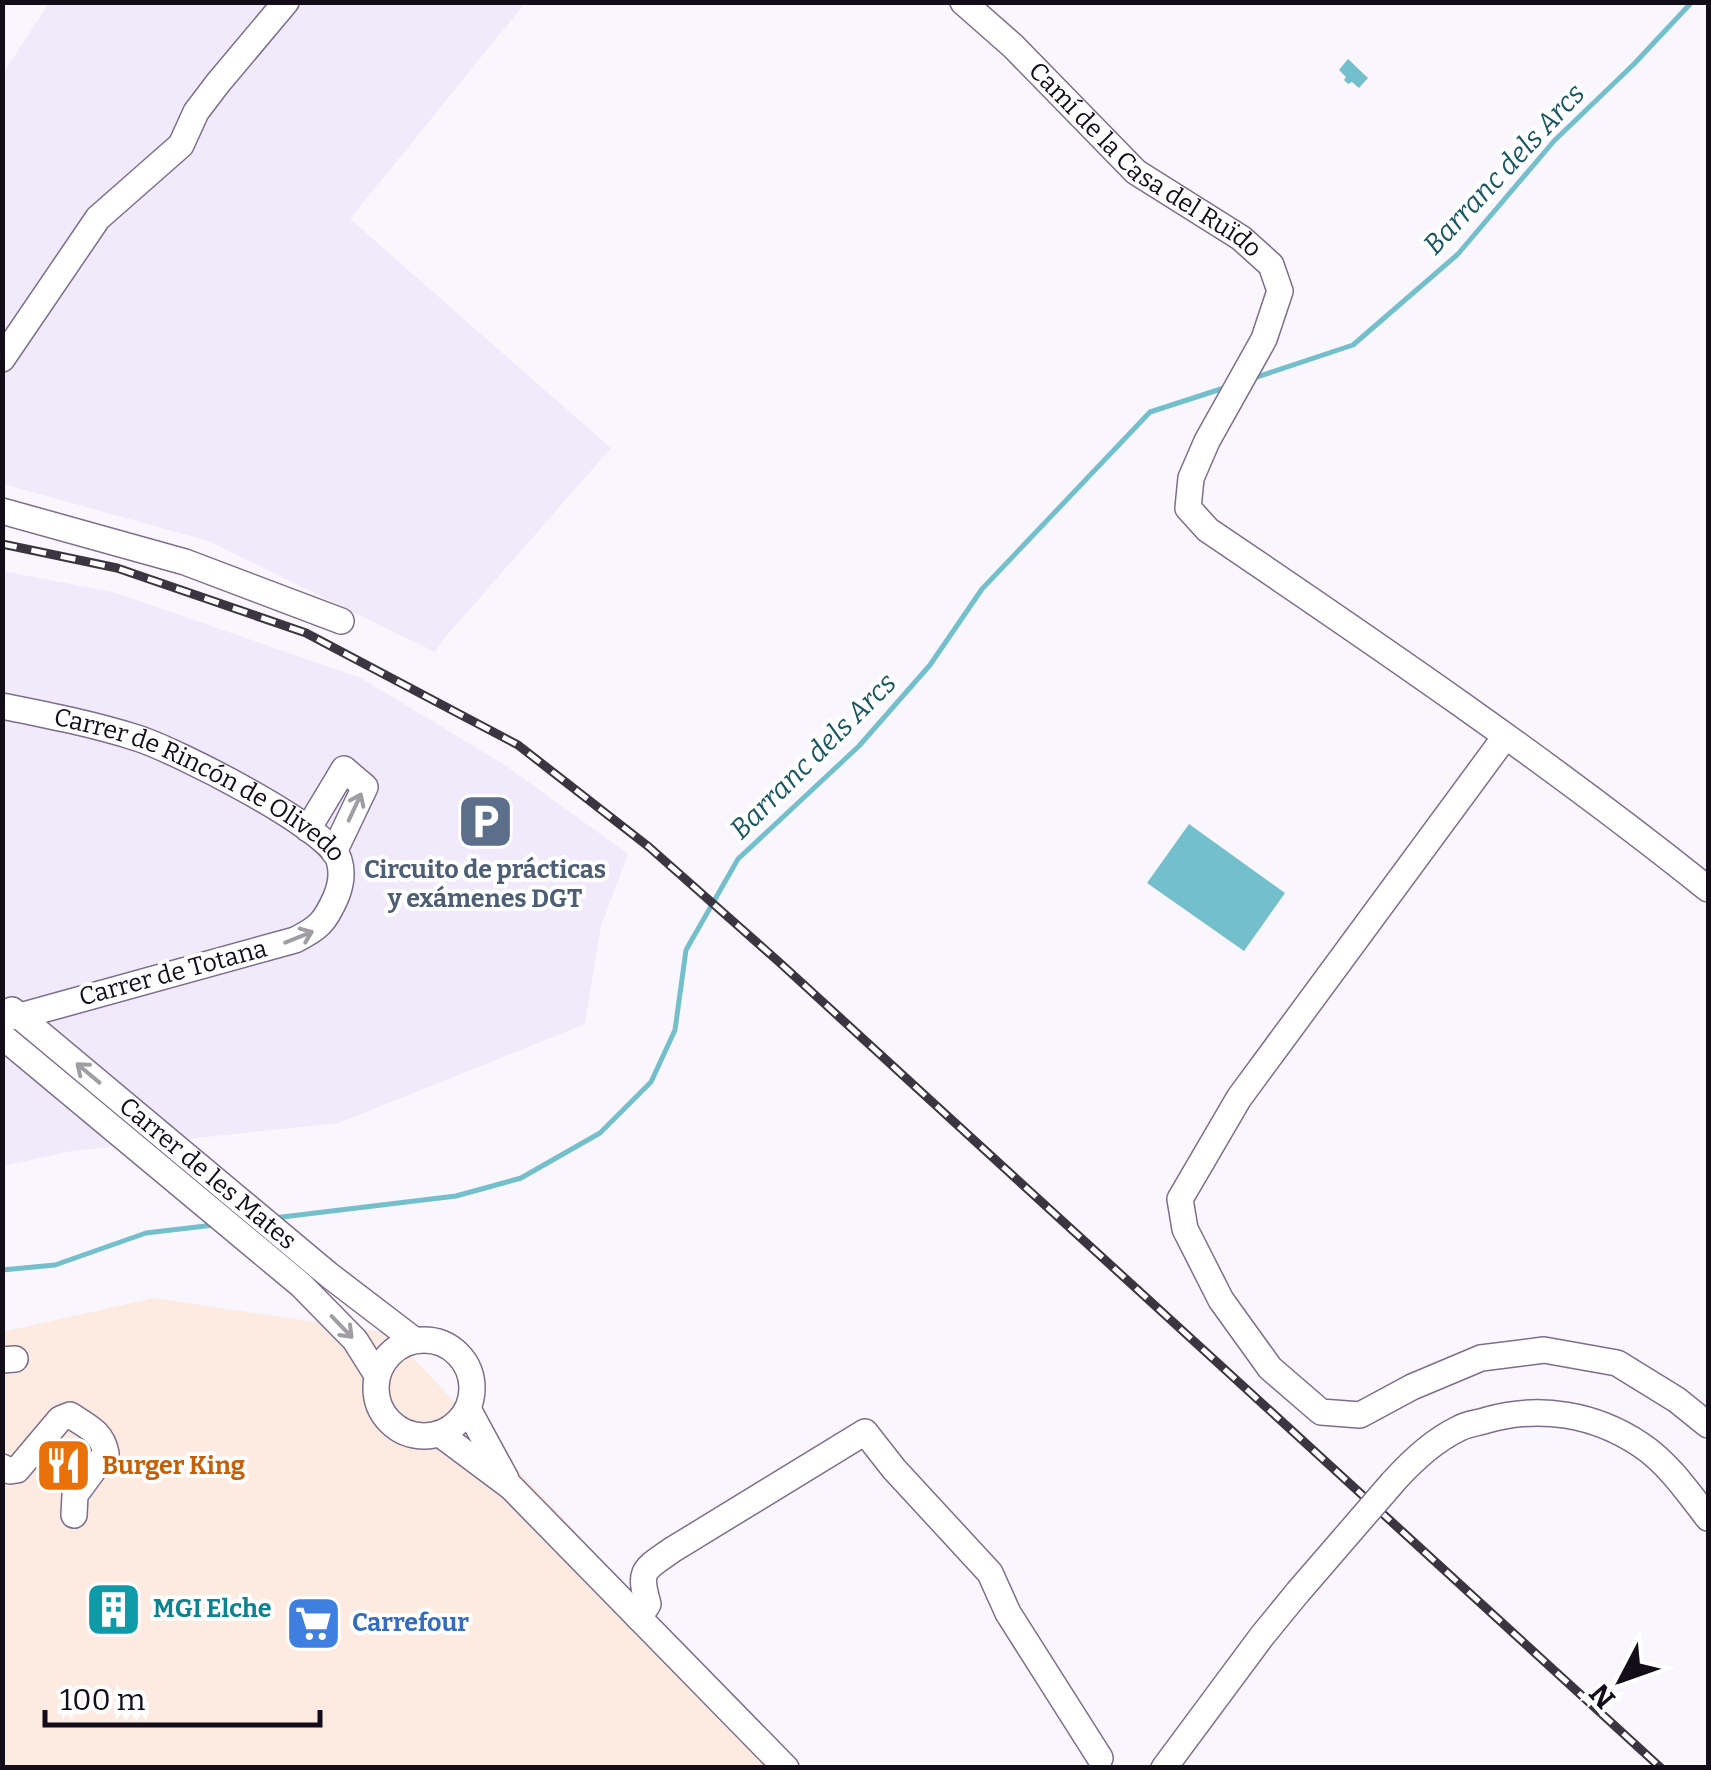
<svg xmlns="http://www.w3.org/2000/svg" width="1711" height="1770" font-family="Bitter,serif">
  <style>
    .commercial { fill: #fdeae1 }
    .built { fill: #f1eafb }
    .water { fill: #74bfcc }
    .lines { fill: none; stroke-linecap: round; stroke-linejoin: round }
    .stream { stroke: #74bfcc; stroke-width: 5 }
    .minor-casing { stroke: #7d6e8d; stroke-width: 28 }
    .minor { stroke: #fff; stroke-width: 25 }
    .rail-casing { stroke: #3b3541; stroke-width: 9 }
    .rail { stroke: #fff; stroke-width: 5; stroke-dasharray: 15; stroke-linecap: butt }
    .minor-bridge-casing { stroke: #7d6e8d; stroke-width: 28; stroke-linecap: butt }
    .minor-bridge { stroke: #fff; stroke-width: 25 }
    .oneway { stroke: #a19ea3 }
    .labels { text-anchor: middle; dominant-baseline: central; stroke-width: 8; stroke-linejoin: round; paint-order: stroke }
    .street-label { font-size: 25px; fill: #130d19; stroke: #fff }
    .service-label { font-size: 25px; font-weight: bold; fill: #4e5e75; stroke: #fff }
    .food-label { font-size: 25px; font-weight: bold; fill: #c56008; stroke: #fff; text-anchor: start }
    .culture-label { font-size: 25px; font-weight: bold; fill: #0d838f; stroke: #fff; text-anchor: start }
    .shop-label { font-size: 25px; font-weight: bold; fill: #366cbe; stroke: #fff; text-anchor: start }
    .water-label { font-size: 28px; font-style: italic; fill: #195862; stroke: #fff }
  </style>
  <rect width="100%" height="100%" fill="#faf6fd"/>
  <!-- commercial -->
  <path class="commercial" d="M154,1298L390,1333L795,1767H3L2,1332Z"/>
  <!-- built -->
  <path class="built" d="M49,3H525L350,219L611,448L442,641L435,652L208,541L3,484L2,75Z
    M2,571L113,592L361,678L505,765L628,854L601,926L585,1024L339,1123L72,1151L3,1166Z"/>
  <!-- water -->
  <path class="water" d="M1348,59L1368,78L1359,88L1352,82L1348,84L1344,80L1346,77L1339,70Z
    M1189,824L1285,893L1244,951L1147,883Z"/>
  <g class="lines">
    <!-- stream -->
    <path class="stream" d="M1254,378L1353,345L1458,254L1554,141L1634,64L1692,2
      M274,1218L456,1196L521,1178L600,1133L651,1082L675,1030L686,950L738,859L859,746L930,665L982,589L1150,412L1224,388
      M2,1270L55,1265L146,1233L214,1225"/>
    <defs>
      <g id="minor">
        <path id="s1" d="M963,2L1013,46L1136,172L1241,238L1271,265L1280,291L1264,339L1207,441L1191,478L1188,508L1208,530C1378,645 1548,761 1708,889"/>
        <path d="M2,359L98,218L181,145L196,112L218,83L286,2"/>
        <path d="M2,511L185,562L341,621"/>
        <path id="s2" d="M2,706C47,715 93,724 137,738C173,749 330,828 339,860C343,873 341,885 336,897C325,922 319,928 295,940L20,1016L2,1017"/>
        <path d="M1505,737L1239,1098L1180,1199L1185,1229L1221,1300L1270,1368L1321,1412L1360,1415L1412,1387L1481,1358L1544,1350L1617,1363L1677,1400L1708,1425"/>
        <path d="M308,829L344,769L365,787L334,852"/>
        <path id="s3" d="M12,1010L329,1275L414,1340"/>
        <path d="M2,1036L301,1285L355,1340L377,1375"/>
        <circle cx="424" cy="1388" r="48"/>
        <path d="M2,1360L15,1359"/>
        <path d="M468,1409L506,1479"/>
        <path d="M440,1434L511,1487L786,1768"/>
        <path d="M2,1467L10,1471L17,1470L60,1419L70,1415C88,1427 102,1432 106,1453L75,1495L74,1515"/>
        <path d="M1393,1482C1411,1462 1433,1441 1458,1429C1466,1424 1478,1423 1487,1420C1540,1405 1595,1414 1641,1445C1668,1463 1688,1492 1708,1518"/>
        <path d="M639,1618L648,1604C638,1569 644,1570 672,1550L865,1432L894,1469L990,1573L1008,1613L1100,1758"/>
        <path d="M1164,1768L1262,1636L1298,1592"/>
      </g>
    </defs>
    <!-- minor casing -->
    <use href="#minor" class="minor-casing"/>
    <!-- minor -->
    <use href="#minor" class="minor"/>
    <defs>
      <path id="rail" d="M2,544L117,568L306,633L518,745L649,847L779,962L1661,1768"/>
    </defs>
    <!-- rail casing -->
    <use href="#rail" class="rail-casing"/>
    <!-- rail -->
    <use href="#rail" class="rail"/>
    <defs>
      <path id="minor-bridge" d="M1298,1592L1393,1482"/>
    </defs>
    <!-- minor-bridge casing -->
    <use href="#minor-bridge" class="minor-bridge-casing"/>
    <!-- minor-bridge -->
    <use href="#minor-bridge" class="minor-bridge"/>
  </g>
  <!-- one-way arrows -->
  <defs><path id="oneway-shaft" d="M-6 0H5M1.5-3L5.5 0L1.5 3" fill="none" stroke-width="1.6" stroke-linecap="round" stroke-linejoin="round" transform="scale(2.5)"/></defs>
  <g class="oneway">
    <use href="#oneway-shaft" transform="translate(355 807) rotate(-65)"/>
    <use href="#oneway-shaft" transform="translate(299 937) rotate(-22)"/>
    <use href="#oneway-shaft" transform="translate(88 1073) rotate(-140)"/>
    <use href="#oneway-shaft" transform="translate(342 1327) rotate(46)"/>
  </g>
  <!-- icons -->
  <defs>
    <symbol id="parking-square" viewBox="-11 -11 22 22"><rect x="-9" y="-9" width="18" height="18" rx="4" fill="#5c6f8a" stroke="#fff"/><path d="M-3.5-5.5H1a3.5 3.5 0 0 1 0 7H-1V5.5H-3.5ZM-1-3.4V-.6H.8a1.4 1.4 0 0 0 0-2.8Z" fill="#fff"/></symbol>
    <symbol id="restaurant-square" viewBox="-11 -11 22 22"><rect x="-9" y="-9" width="18" height="18" rx="4" fill="#e8710a" stroke="#fff"/><path d="M-5-6h1v4h1v-4h1v4h1v-4h1v5L-1.5 .5V6h-2V.5L-5-1ZM5-6V6H3V1.5H1.5Q1.5-4 5-6Z" fill="#fff"/></symbol>
    <symbol id="building-square" viewBox="-11 -11 22 22"><rect x="-9" y="-9" width="18" height="18" rx="4" fill="#0f9aa8" stroke="#fff"/><path d="M-4-6H4V6H1V3H-1V6H-4ZM-2.5-4.3h1.7v1.8h-1.7ZM.8-4.3h1.7v1.8H.8ZM-2.5-1h1.7V.8h-1.7ZM.8-1h1.7V.8H.8Z" fill="#fff"/></symbol>
    <symbol id="supermarket-square" viewBox="-11 -11 22 22"><rect x="-9" y="-9" width="18" height="18" rx="4" fill="#3f7fe0" stroke="#fff"/><path d="M-6-5.5h2.5l.6 2H6L4.5 2H-2.5L-4.4-4H-6ZM-1.5 3.2a1.3 1.3 0 1 0 .1 0ZM3 3.2a1.3 1.3 0 1 0 .1 0Z" fill="#fff"/></symbol>
  </defs>
  <g fill-rule="evenodd">
    <use href="#parking-square" x="454" y="790" width="63" height="63"/>
    <use href="#restaurant-square" x="32" y="1434" width="63" height="63"/>
    <use href="#building-square" x="82" y="1578" width="63" height="63"/>
    <use href="#supermarket-square" x="282" y="1592" width="63" height="63"/>
  </g>
  <g class="labels">
    <!-- street labels -->
    <g class="street-label">
      <text stroke="none"><textPath href="#s1" startOffset="242">Camí de la Casa del Ruïdo</textPath></text>
      <text stroke="none"><textPath href="#s2" startOffset="215">Carrer de Rincón de Olivedo</textPath></text>
      <text transform="translate(173 973) rotate(-15)">Carrer de Totana</text>
      <text stroke="none"><textPath href="#s3" startOffset="255">Carrer de les Mates</textPath></text>
    </g>
    <!-- service labels -->
    <g class="service-label">
      <text x="485" y="870">Circuito de prácticas<tspan x="485" dy="29">y exámenes DGT</tspan></text>
    </g>
    <!-- food labels -->
    <g class="food-label">
      <text x="102" y="1466">Burger King</text>
    </g>
    <!-- culture labels -->
    <g class="culture-label">
      <text x="153" y="1609">MGI Elche</text>
    </g>
    <!-- shop labels -->
    <g class="shop-label">
      <text x="352" y="1623">Carrefour</text>
    </g>
    <!-- water labels -->
    <g class="water-label">
      <text transform="translate(1504 169) rotate(-47)">Barranc dels Arcs</text>
      <text transform="translate(813 756) rotate(-45)">Barranc dels Arcs</text>
    </g>
  </g>
  <!-- border -->
  <rect width="1711" height="1770" fill="none" stroke="#130d19" stroke-width="10"/>
  <!-- north arrow -->
  <g transform="translate(1621 1680) rotate(229)" stroke="#ffffff" stroke-width="8" paint-order="stroke">
  <path d="M0-8L18 38L0 25L-18 38Z" fill="#130d19"/>
  <text y="-15" font-size="28" font-weight="bold" text-anchor="middle" fill="#130d19">N</text>
  </g>
  <!-- scale -->
  <path d="M45 1710v15h275v-15" fill="none" stroke="#130d19" stroke-width="5"/>
  <text x="60" y="1710" font-size="30" fill="#130d19" stroke="#ffffff" stroke-width="8" paint-order="stroke">100 m</text>
</svg>
